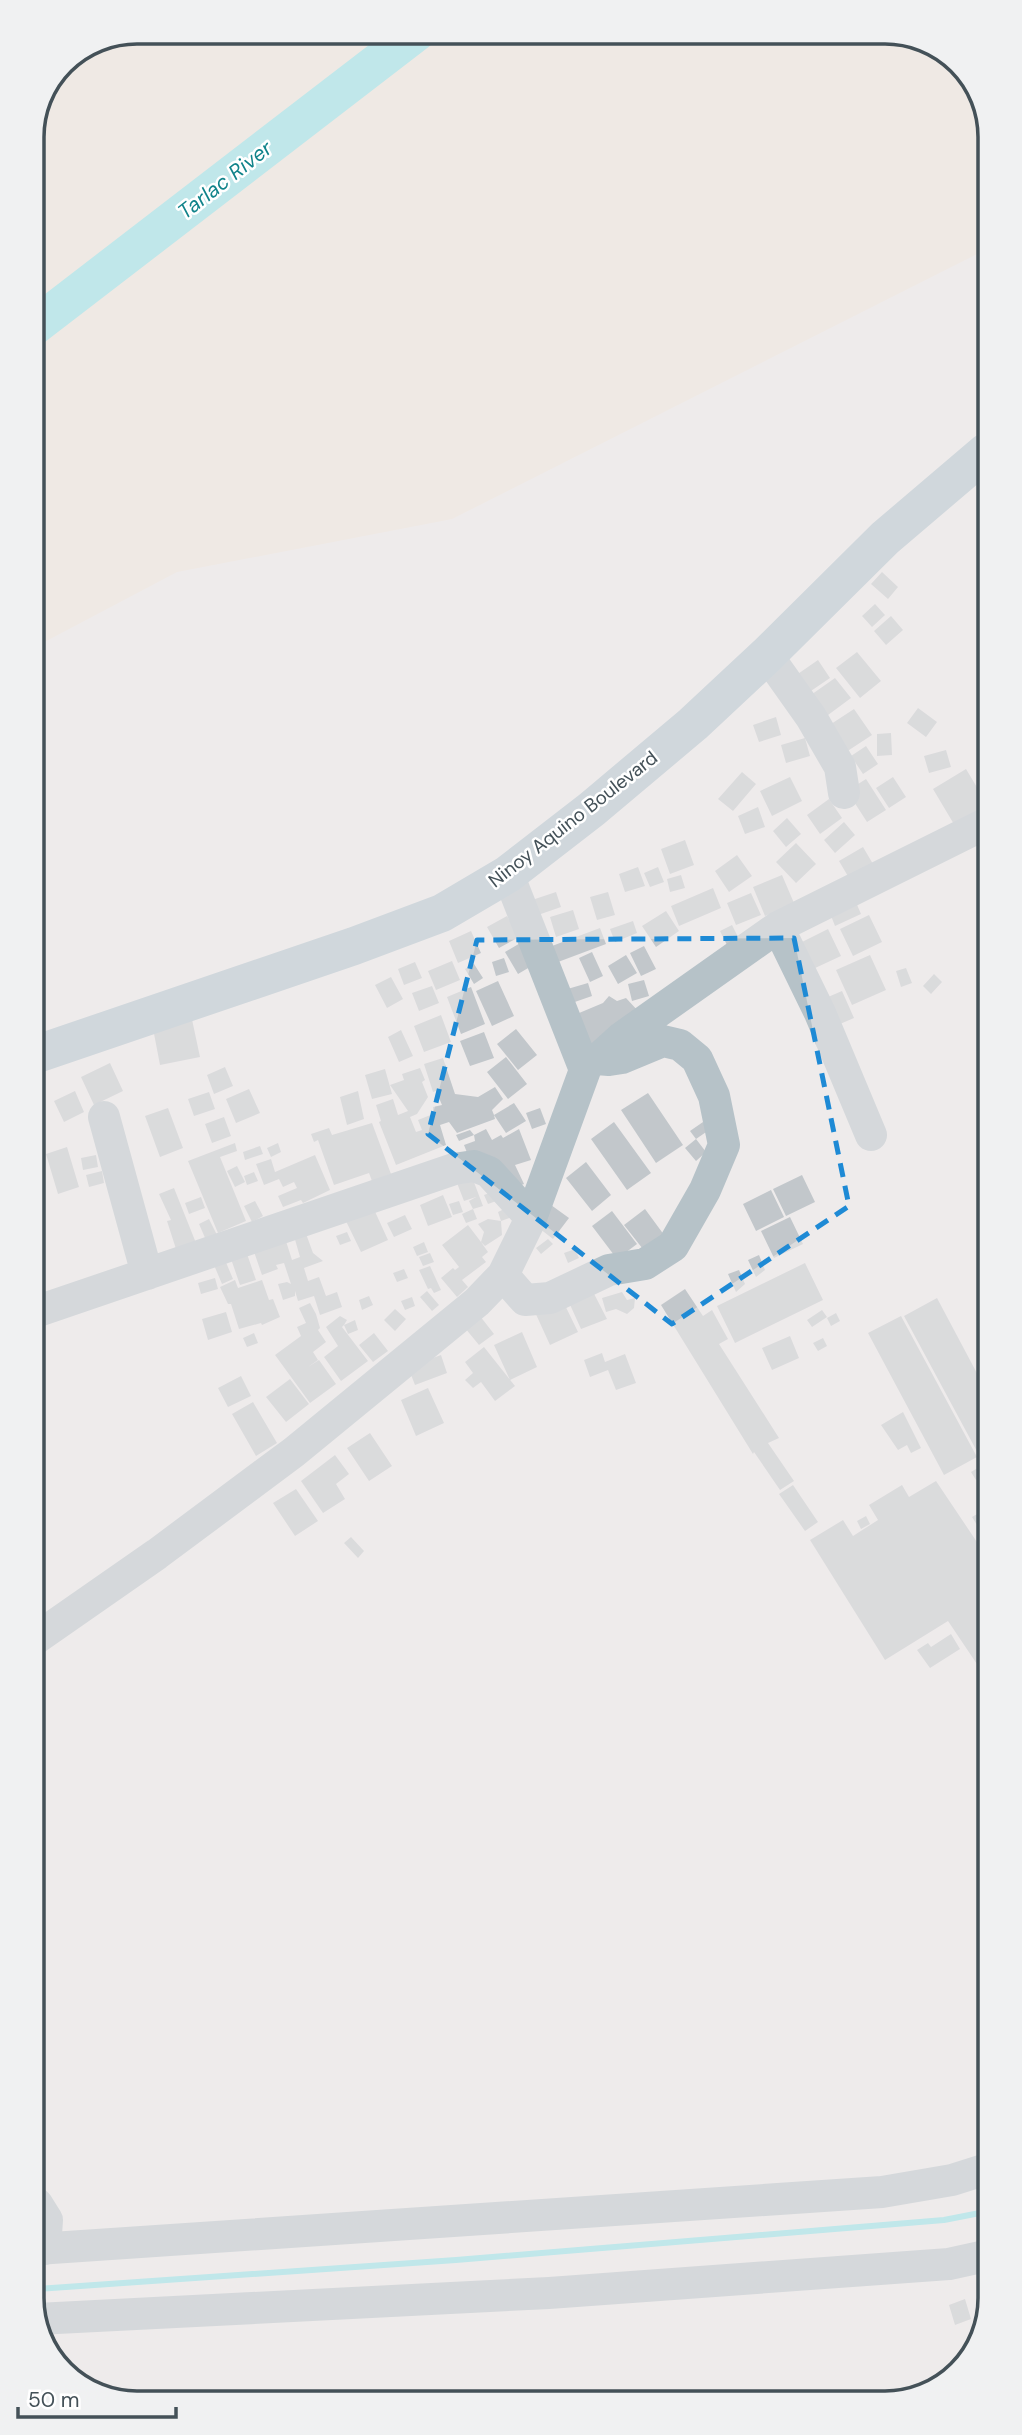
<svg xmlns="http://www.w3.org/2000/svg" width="1022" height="2435" font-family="'DM Sans',sans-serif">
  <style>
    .sand { fill: #f0e6db }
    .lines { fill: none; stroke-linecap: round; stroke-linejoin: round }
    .stream { stroke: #87e3e8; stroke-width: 6 }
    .river { stroke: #87e3e8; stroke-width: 38 }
    .building { fill: #c2c7cb }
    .minor { stroke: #b6c2c8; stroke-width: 32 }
    .major { stroke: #abbfca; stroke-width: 38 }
    .marked { fill: none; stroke: #1e8ad5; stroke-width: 5; stroke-dasharray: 14 9; stroke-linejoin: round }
    .labels { text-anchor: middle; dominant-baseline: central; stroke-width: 5; stroke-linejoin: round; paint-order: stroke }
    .street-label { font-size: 19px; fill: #445158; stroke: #fff }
    .water-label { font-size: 21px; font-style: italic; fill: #10838a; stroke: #fff }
    .rim { fill: none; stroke: #445158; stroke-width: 3.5 }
  </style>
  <rect width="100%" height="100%" fill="#eeebeb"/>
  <!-- sand -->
  <path class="sand" d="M137,32H892L949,54L985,104V250L452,519L177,572L33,648L32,131L63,62Z"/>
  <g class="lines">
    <!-- stream -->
    <path class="stream" d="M37,2289L456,2260L944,2220L990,2211"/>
    <!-- river -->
    <path class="river" d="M32,328L417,32"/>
  </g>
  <!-- building -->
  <path class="building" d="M882,572L898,587L888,599L871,584Z
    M875,604L885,615L872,627L862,616Z
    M891,616L903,630L886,645L874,631Z
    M857,652L881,681L860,698L836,668Z
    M818,660L830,678L805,695L792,678Z
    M835,678L851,698L824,718L808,697Z
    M918,708L937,722L926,737L907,723Z
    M854,709L872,735L843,754L825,728Z
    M776,717L781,735L759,742L753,725Z
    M891,733L892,755L877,756V734Z
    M805,738L810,756L786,763L781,745Z
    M866,746L878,764L863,774L851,756Z
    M946,750L951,767L929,773L924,756Z
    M966,769L987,804V814L958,831L933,789Z
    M742,772L756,784L733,811L718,799Z
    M790,777L802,801L772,816L760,791Z
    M893,777L906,797L889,808L876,788Z
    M866,779L886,810L867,822L847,791Z
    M829,799L842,818L820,834L807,815Z
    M758,807L765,827L745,834L738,816Z
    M787,818L801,834L786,847L773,831Z
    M844,822L855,835L835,853L824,840Z
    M685,840L694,865L670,874L661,849Z
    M796,843L816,864L796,883L776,862Z
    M863,847L883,881L859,895L839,861Z
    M737,855L752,876L729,892L715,871Z
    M638,867L645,886L625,892L619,874Z
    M658,867L664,882L650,887L644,873Z
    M681,875L685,888L670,892L667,879Z
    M782,875L794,903L765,916L753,887Z
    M713,888L721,908L679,926L671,906Z
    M556,892L561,907L538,915L532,900Z
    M608,892L615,915L597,920L590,897Z
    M751,893L761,915L736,925L727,903Z
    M852,893L861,914L835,926L826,903Z
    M573,910L579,929L556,937L550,917Z
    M666,911L679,931L656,947L642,926Z
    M869,915L882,942L853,956L840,929Z
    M507,916L519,937L499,948L487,927Z
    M633,921L637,933L615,942L610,929Z
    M732,925L740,941L728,947L720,931Z
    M600,928L606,944L558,962L552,946Z
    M828,929L841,956L813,969L800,943Z
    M471,931L481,953L458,963L449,941Z
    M522,942L535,964L518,974L505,952Z
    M644,946L656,969L641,976L630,953Z
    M592,952L603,976L590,982L579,958Z
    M626,955L637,973L618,984L608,966Z
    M870,955L886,990L852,1005L836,970Z
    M504,958L509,972L496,976L492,962Z
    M452,961L460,980L436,990L428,971Z
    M415,962L422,978L404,985L398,969Z
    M474,964L483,978L474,984L465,969Z
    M906,968L912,983L901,987L896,971Z
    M934,974L942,982L931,994L923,986Z
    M391,977L403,999L387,1008L375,985Z
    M644,980L649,996L632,1001L628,984Z
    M498,981L514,1016L492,1026L476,991Z
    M588,983L592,996L569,1004L564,990Z
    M432,986L439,1003L419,1011L412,993Z
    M471,987L485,1024L461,1034L447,997Z
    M842,991L854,1018L833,1027L821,1000Z
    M609,996L617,1001L626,998L639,1012L584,1053L572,1016L603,1003Z
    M190,1010L200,1057L160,1065L151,1018Z
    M441,1015L451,1042L424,1052L414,1026Z
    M516,1029L537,1055L518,1070L497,1044Z
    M401,1030L413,1056L399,1062L388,1037Z
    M484,1032L494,1058L470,1066L460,1041Z
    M506,1057L527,1084L508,1099L487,1072Z
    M443,1058L455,1094L478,1097L495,1087L503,1099L492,1110L494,1115L514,1103L526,1121L506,1133L494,1115L495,1119L457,1133L449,1122L440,1125L446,1145L396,1165L379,1122L381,1121L376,1105L393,1099L398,1115L408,1111L390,1085L404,1080L402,1074L420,1068L425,1080L422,1082L428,1097L417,1114L410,1117L416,1132L422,1130L418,1120L433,1114V1107L442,1105L436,1091L433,1092L424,1064Z
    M110,1063L123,1091L94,1105L81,1077Z
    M987,1065V1083L982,1067Z
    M225,1067L233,1086L214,1094L207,1075Z
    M385,1069L392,1094L372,1099L365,1075Z
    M249,1089L260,1113L236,1123L226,1099Z
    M75,1091L84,1112L64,1122L54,1101Z
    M358,1091L364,1119L347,1125L340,1097Z
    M209,1092L215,1109L194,1116L188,1099Z
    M648,1093L683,1145L656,1163L621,1110Z
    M168,1108L183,1148L160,1157L145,1116Z
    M540,1108L546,1124L532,1129L526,1113Z
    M224,1117L231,1136L212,1143L205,1124Z
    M614,1122L651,1173L627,1190L591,1139Z
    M703,1122L709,1130L696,1139L706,1152L696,1161L685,1148L696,1139L690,1131Z
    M372,1123L391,1174L372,1181L369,1173L334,1185L318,1140L314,1142L311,1134L329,1128L332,1135Z
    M486,1129L492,1140L501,1135L503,1138L519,1129L531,1160L515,1165L524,1184L506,1191L470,1160L464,1145L475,1141L474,1135Z
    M470,1130L474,1135L459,1141L456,1135Z
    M235,1143L237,1151L220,1157L246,1221L218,1233L188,1161Z
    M278,1143L281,1152L271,1157L267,1148Z
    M260,1146L263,1154L245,1160L243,1152Z
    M67,1147L79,1187L58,1194L46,1154Z
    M96,1155L98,1167L83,1170L81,1158Z
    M315,1155L330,1190L303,1203L301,1200L283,1207L278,1196L297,1188L294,1182L283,1187L279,1179L264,1185L256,1164L271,1159L275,1172Z
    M586,1162L611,1195L592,1211L566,1178Z
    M237,1166L245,1182L235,1187L227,1171Z
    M102,1171L104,1183L89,1187L86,1175Z
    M254,1172L258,1181L247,1185L244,1176Z
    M802,1175L815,1202L786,1216L773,1189Z
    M472,1177L483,1206L473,1209L469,1201L476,1197L464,1201L457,1183Z
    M174,1188L196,1243L176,1249L167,1221L171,1220L159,1194Z
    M771,1190L784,1217L756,1231L743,1204Z
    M495,1191L499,1200L488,1204L484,1195Z
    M443,1195L452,1217L428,1226L420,1205Z
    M201,1197L205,1208L189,1214L185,1203Z
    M255,1201L263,1216L252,1222L244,1206Z
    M459,1201L463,1212L453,1215L449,1204Z
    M372,1205L388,1240L361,1252L344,1217Z
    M551,1205L569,1218L553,1239L535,1225Z
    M508,1207L512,1217L501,1221L502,1235L485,1246L481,1242L488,1252L482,1257L486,1262L462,1280L468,1287L457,1297L441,1278L453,1268L455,1270L459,1267L442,1245L468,1225L481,1242L484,1232L478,1224L488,1219L501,1221L498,1212Z
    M473,1209L477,1219L466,1223L462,1214Z
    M645,1209L670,1243L650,1258L624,1225Z
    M612,1211L637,1244L617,1259L592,1226Z
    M405,1215L412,1229L394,1237L387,1223Z
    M790,1217L803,1244L774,1258L761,1231Z
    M209,1219L217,1235L206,1240L199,1224Z
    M305,1231L313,1253L323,1261L304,1268L308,1281L319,1277L326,1296L337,1292L342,1307L320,1315L314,1296L298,1301L295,1291V1296L283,1300L278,1284L287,1282L291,1284L284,1263L276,1265L278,1269L262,1275L252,1246L285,1238L292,1260L300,1257L294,1236Z
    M347,1232L351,1241L340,1245L336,1236Z
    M548,1239L553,1244L541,1254L536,1248Z
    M424,1242L428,1252L417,1256L413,1247Z
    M575,1249L579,1258L568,1263L564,1253Z
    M246,1251L256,1280L240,1285L230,1256Z
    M430,1253L434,1262L423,1266L419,1257Z
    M759,1255L765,1270L756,1277L748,1260Z
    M225,1260L233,1279L222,1284L214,1265Z
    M805,1263L823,1300L735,1343L717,1306Z
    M430,1266L441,1290L434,1293L431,1288L428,1289L419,1270Z
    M404,1269L408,1278L397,1282L393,1273Z
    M739,1270L745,1284L736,1292L728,1274Z
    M215,1278L218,1289L201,1294L198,1283Z
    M235,1280L238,1288L262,1280L269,1300L273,1299L280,1317L262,1325L261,1323L239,1329L231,1304H228L220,1287Z
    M589,1284L607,1319L581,1329L567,1298Z
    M685,1289L703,1316L712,1310L728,1339L719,1344L779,1438L768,1443L794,1481L780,1490L754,1452L753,1454L661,1305Z
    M427,1291L439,1305L432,1311L420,1297Z
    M622,1292L627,1300L635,1298L634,1308L627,1314L616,1309L606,1312L602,1298Z
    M369,1296L373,1305L362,1310L359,1300Z
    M412,1297L415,1306L405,1310L401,1301Z
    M561,1297L578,1332L550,1345L534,1310Z
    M937,1298L988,1394V1453L980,1457L904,1316Z
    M310,1303L316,1314L320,1328L318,1330L326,1342L313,1352L318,1360L308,1367L319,1360L336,1384L310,1403L275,1355L301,1336L297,1327L306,1323L299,1308Z
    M395,1309L406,1319L395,1331L384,1320Z
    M822,1310L827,1317L812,1327L807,1320Z
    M226,1312L232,1332L208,1340L202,1319Z
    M836,1313L840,1321L831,1326L827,1318Z
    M340,1316L347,1320L344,1325L355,1320L358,1330L348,1334L344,1325L342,1327L368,1361L341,1381L324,1357L338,1346L326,1327Z
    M480,1316L494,1334L479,1345L465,1328Z
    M901,1316L977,1457L944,1475L868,1333Z
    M522,1332L537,1367L510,1380L494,1345Z
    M254,1333L258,1343L247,1347L243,1338Z
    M374,1333L388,1351L373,1362L359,1345Z
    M790,1336L799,1358L772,1370L762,1348Z
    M823,1338L827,1346L818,1351L813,1343Z
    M484,1347L515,1386L495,1401L481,1382L473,1388L465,1380L473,1373L465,1362Z
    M602,1353L605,1362L625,1354L636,1383L616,1390L608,1370L590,1377L584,1360Z
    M441,1355L447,1373L415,1385L408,1367Z
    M241,1376L251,1396L228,1407L218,1388Z
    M290,1379L309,1404L286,1422L266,1397Z
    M428,1388L444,1423L416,1436L401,1400Z
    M253,1402L277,1443L256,1456L232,1414Z
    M903,1412L921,1448L911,1453L907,1445L898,1450L881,1425Z
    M370,1433L392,1466L369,1481L347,1448Z
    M335,1455L349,1474L336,1484L345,1499L323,1513L301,1481Z
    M981,1466L985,1475L976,1480L971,1472Z
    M936,1481L989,1560V1682L948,1621L885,1660L810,1540L843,1520L853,1536L878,1520L869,1505L902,1485L909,1497Z
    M793,1485L818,1522L805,1531L779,1494Z
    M296,1489L318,1521L295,1536L273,1503Z
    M989,1507V1544L972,1517Z
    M866,1516L870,1524L861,1529L857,1521Z
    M351,1537L364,1551L358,1558L344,1543Z
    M951,1634L960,1649L930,1668L917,1650L928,1643L931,1647Z
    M965,2299L971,2319L955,2325L949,2305Z"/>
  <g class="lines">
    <!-- minor -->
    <path class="minor" d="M767,655L811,717L840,767L844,793
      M778,927L820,1013L871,1135
      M600,1057L621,1038L778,927L987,823
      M104,1117L147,1274
      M503,1275L525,1300L550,1298L609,1270L645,1264L673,1246L705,1190L724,1145L714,1096L697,1059L680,1045L663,1041L622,1058L609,1060L597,1059
      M35,1312L454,1169L474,1166L489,1172L531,1218
      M35,1639L157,1554L294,1452L477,1302L503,1275L531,1218L585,1070L508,874
      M37,2204L47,2220L45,2249
      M37,2249L882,2192L952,2180L990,2168
      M37,2319L549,2293L949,2264L990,2255"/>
    <!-- major -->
    <path class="major" d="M34,1055L354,946L442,913L508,874L592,809L693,724L767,655L885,538L986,452"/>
  </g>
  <!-- marked area -->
  <path d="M0 0H1022V2435H0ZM794,938L849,1206L672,1324L428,1134L477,940Z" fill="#eeebeb" fill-opacity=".55" fill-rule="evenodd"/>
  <path class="marked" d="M794,938L849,1206L672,1324L428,1134L477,940Z"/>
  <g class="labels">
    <!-- street labels -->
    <g class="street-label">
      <text transform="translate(573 819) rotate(-38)">Ninoy Aquino Boulevard</text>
    </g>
    <!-- water labels -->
    <g class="water-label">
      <text transform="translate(225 180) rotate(-38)">Tarlac River</text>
    </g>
  </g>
  <!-- crop -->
  <path d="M0 0H1022V2435H0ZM137 44H885A93 93 0 0 1 978 137V2298A93 93 0 0 1 885 2391H137A93 93 0 0 1 44 2298V137A93 93 0 0 1 137 44Z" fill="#f0f1f2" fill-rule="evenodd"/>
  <path class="rim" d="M137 44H885A93 93 0 0 1 978 137V2298A93 93 0 0 1 885 2391H137A93 93 0 0 1 44 2298V137A93 93 0 0 1 137 44Z"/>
  <!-- scale -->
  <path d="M18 2407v10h158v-10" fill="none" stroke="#445158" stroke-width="3.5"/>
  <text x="28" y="2407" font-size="21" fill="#445158" stroke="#ffffff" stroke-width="5" paint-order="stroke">50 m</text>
</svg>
